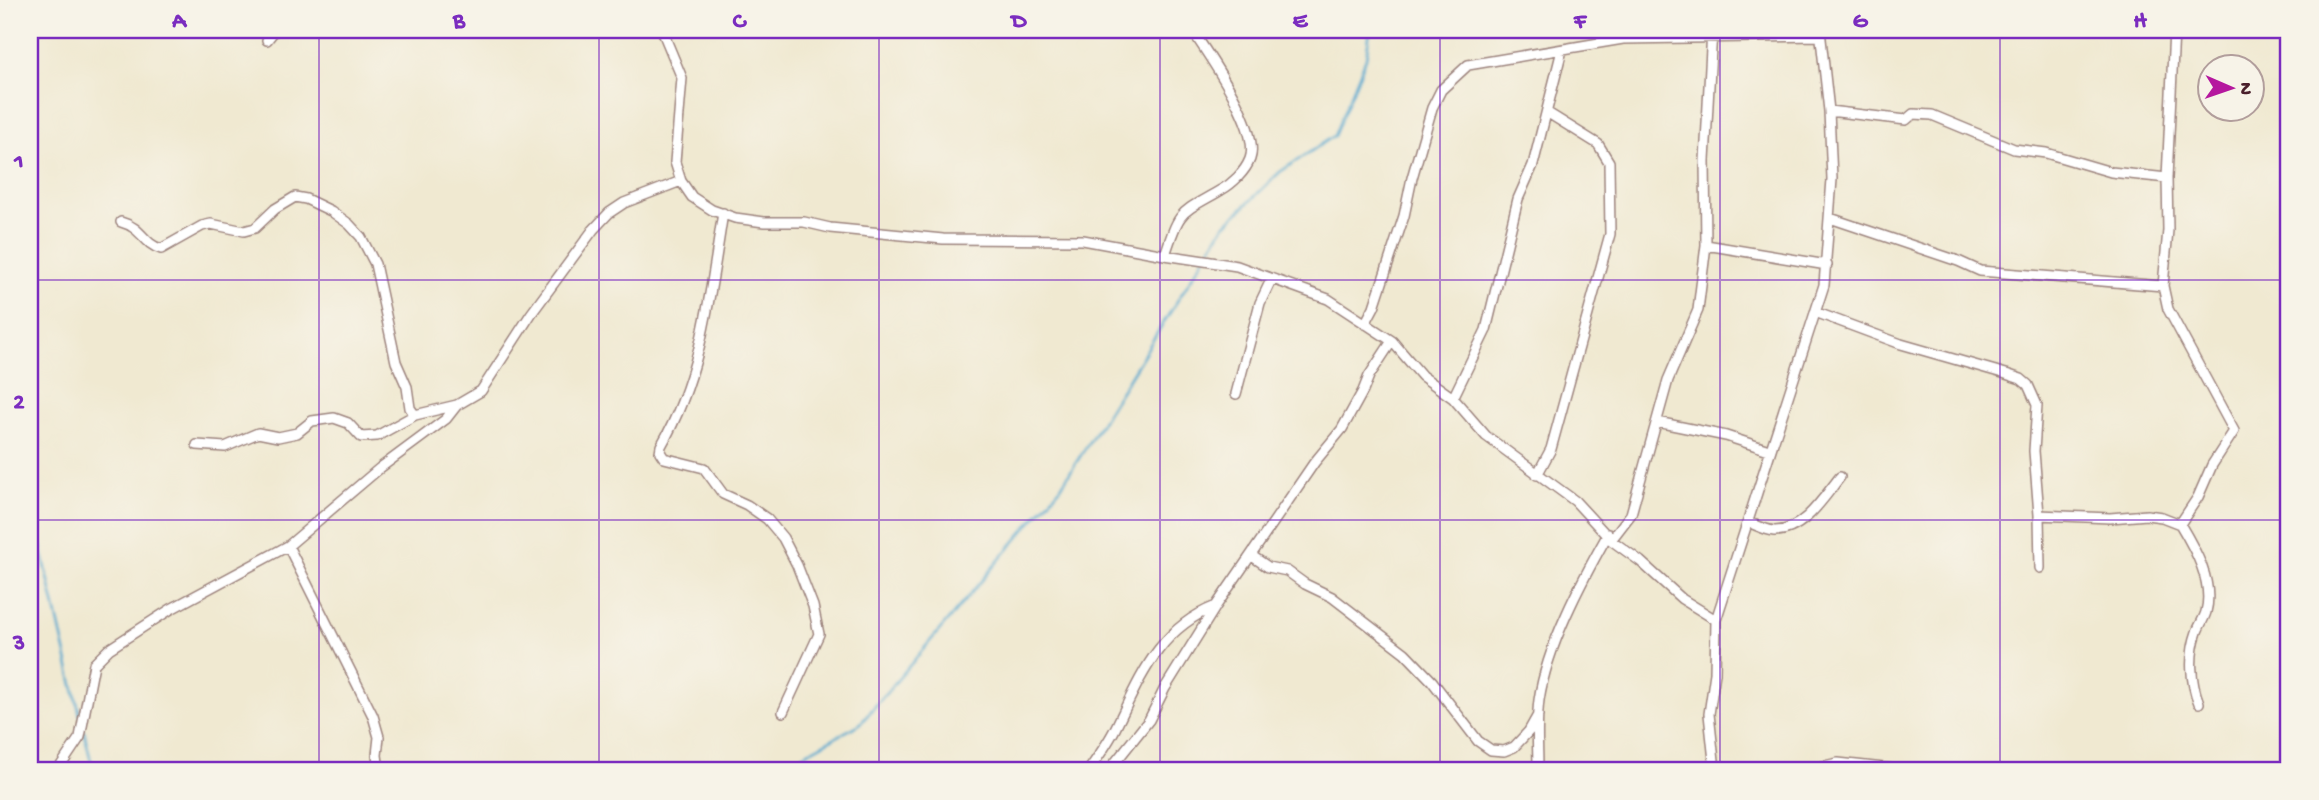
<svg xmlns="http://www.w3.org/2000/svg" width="2319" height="800" font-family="'Gochi Hand',sans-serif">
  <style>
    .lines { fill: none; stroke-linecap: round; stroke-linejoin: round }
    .stream { stroke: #53a8cf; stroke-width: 2.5 }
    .minor-casing { stroke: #9d847e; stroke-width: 12 }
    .minor { stroke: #fff; stroke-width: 9 }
    .grid { fill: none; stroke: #7b2cbf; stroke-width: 2; stroke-opacity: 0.55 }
    .neatline { fill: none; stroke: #7b2cbf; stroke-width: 2.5 }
    .grid-label { font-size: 23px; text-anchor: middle; font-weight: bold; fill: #7b2cbf }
  </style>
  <rect width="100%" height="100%" fill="#f7f3e8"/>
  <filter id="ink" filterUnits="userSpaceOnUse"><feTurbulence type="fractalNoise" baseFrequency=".0143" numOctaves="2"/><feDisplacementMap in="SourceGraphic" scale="14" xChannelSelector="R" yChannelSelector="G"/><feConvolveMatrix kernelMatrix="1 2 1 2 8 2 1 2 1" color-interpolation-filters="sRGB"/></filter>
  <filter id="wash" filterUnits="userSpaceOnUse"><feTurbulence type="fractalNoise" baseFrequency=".00686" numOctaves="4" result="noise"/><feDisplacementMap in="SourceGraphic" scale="28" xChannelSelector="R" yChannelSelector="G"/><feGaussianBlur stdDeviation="1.57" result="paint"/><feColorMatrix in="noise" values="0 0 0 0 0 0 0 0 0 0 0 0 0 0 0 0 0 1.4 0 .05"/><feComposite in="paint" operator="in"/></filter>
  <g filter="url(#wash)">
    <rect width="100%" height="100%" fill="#f0e9d1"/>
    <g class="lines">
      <!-- stream -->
      <path class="stream" d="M30,482L37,530L80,715
        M84,731L93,770
        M775,770L860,724L1061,487L1224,226L1280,172L1334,136L1366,58L1370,30"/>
    </g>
  </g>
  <g filter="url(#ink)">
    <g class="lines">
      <defs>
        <path id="minor" d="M662,30L682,78L675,162L681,181L692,197L712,210L735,218L764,222H804L830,228L943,239L1083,240L1165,255L1237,266L1328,299L1392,341L1422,376L1453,398L1486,436L1575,501L1611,540L1640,561L1682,599L1716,620
          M267,40L275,30
          M1829,111L1906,120L1913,114L1932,115L2014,149L2046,153L2111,172L2167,178
          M723,213C710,293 702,375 661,446L660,452L664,458L704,468L723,494L747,505L767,519L783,538L797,565L813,606L819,634L783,712
          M1830,218L1958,261L1980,271L2163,286
          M121,222C143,228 142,243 161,249L202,226L211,224L244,231L255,228L275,209L295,197L306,199L331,211L349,224L361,237L375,264L396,362L407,387L410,408L415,415L457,405
          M1706,245L1827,265
          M1165,255C1180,208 1180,214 1221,190C1232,184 1245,172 1250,159C1261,129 1209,56 1192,30
          M1815,312L1901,344L2006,374L2021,379L2028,385L2037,405L2034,451L2039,515L2040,568
          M1365,324L1374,307L1404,216L1412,178L1432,108L1441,90L1468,65L1623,39L1821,36
          M1236,394L1260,303L1271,280
          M1453,398L1486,330L1518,199L1533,165L1562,50
          M1657,422L1726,436L1769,450
          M197,445L225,447L258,433L278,437L297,433L312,421L334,418L348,423L361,437L377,436L415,415
          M1537,475L1551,449L1610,234L1609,162L1598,144L1548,113
          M2039,515L2110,518L2147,515L2162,517L2180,524L2198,497L2212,465L2234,431L2168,309L2163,286L2168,230L2167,178L2174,30
          M1748,522C1756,525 1765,530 1774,531C1803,532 1824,497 1840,477
          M2180,524C2195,549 2214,582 2206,612C2204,619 2199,626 2197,632C2189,654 2190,681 2199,703
          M1611,540L1631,514L1668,380L1698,310L1706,245L1705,161L1712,30
          M288,546L373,716L379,737L377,755L379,770
          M1252,556L1268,567L1287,571L1305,584L1332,597L1405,653L1432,681L1478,741L1491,750L1504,751L1514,747L1529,731L1538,715
          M58,770L80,737L94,664L109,649L171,609L288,546L380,468L446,419L457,405L481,391L531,314L593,230L609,213L624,203L681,181
          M1089,770C1098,757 1108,743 1115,729C1141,677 1158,629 1216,606
          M1112,770L1114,764L1149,720L1165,688L1216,606L1314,463L1342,429L1363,391L1369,376L1392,341
          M1538,770C1538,747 1536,723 1539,700C1547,646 1581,582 1608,534
          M1715,770L1709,714L1715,673L1716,620L1824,285L1832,179L1829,111L1820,30
          M1805,770L1838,763L1902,770"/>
      </defs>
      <!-- minor casing -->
      <use href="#minor" class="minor-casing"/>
      <!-- minor -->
      <use href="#minor" class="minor"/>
    </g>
  </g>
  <!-- grid -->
  <path class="grid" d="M319,30V770M599,30V770M879,30V770M1160,30V770M1440,30V770M1720,30V770M2000,30V770M30,280H2289M30,520H2289"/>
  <!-- margin -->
  <rect width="2319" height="800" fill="none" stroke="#f7f3e8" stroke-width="77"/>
  <!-- north arrow -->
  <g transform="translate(2231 88) rotate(92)"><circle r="33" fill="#f7f3e8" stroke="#b29e9c" stroke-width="2"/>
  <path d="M0-5L12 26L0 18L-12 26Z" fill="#b5179e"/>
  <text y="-10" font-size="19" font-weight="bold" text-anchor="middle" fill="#4a1f2b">N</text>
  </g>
  <rect x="38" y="38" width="2242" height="724" class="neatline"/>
  <g class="grid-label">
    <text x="179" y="27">A</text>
    <text x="459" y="27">B</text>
    <text x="739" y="27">C</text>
    <text x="1019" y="27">D</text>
    <text x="1300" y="27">E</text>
    <text x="1580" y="27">F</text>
    <text x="1860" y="27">G</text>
    <text x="2140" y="27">H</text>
    <text x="19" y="167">1</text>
    <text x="19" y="408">2</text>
    <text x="19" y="649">3</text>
  </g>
</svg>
